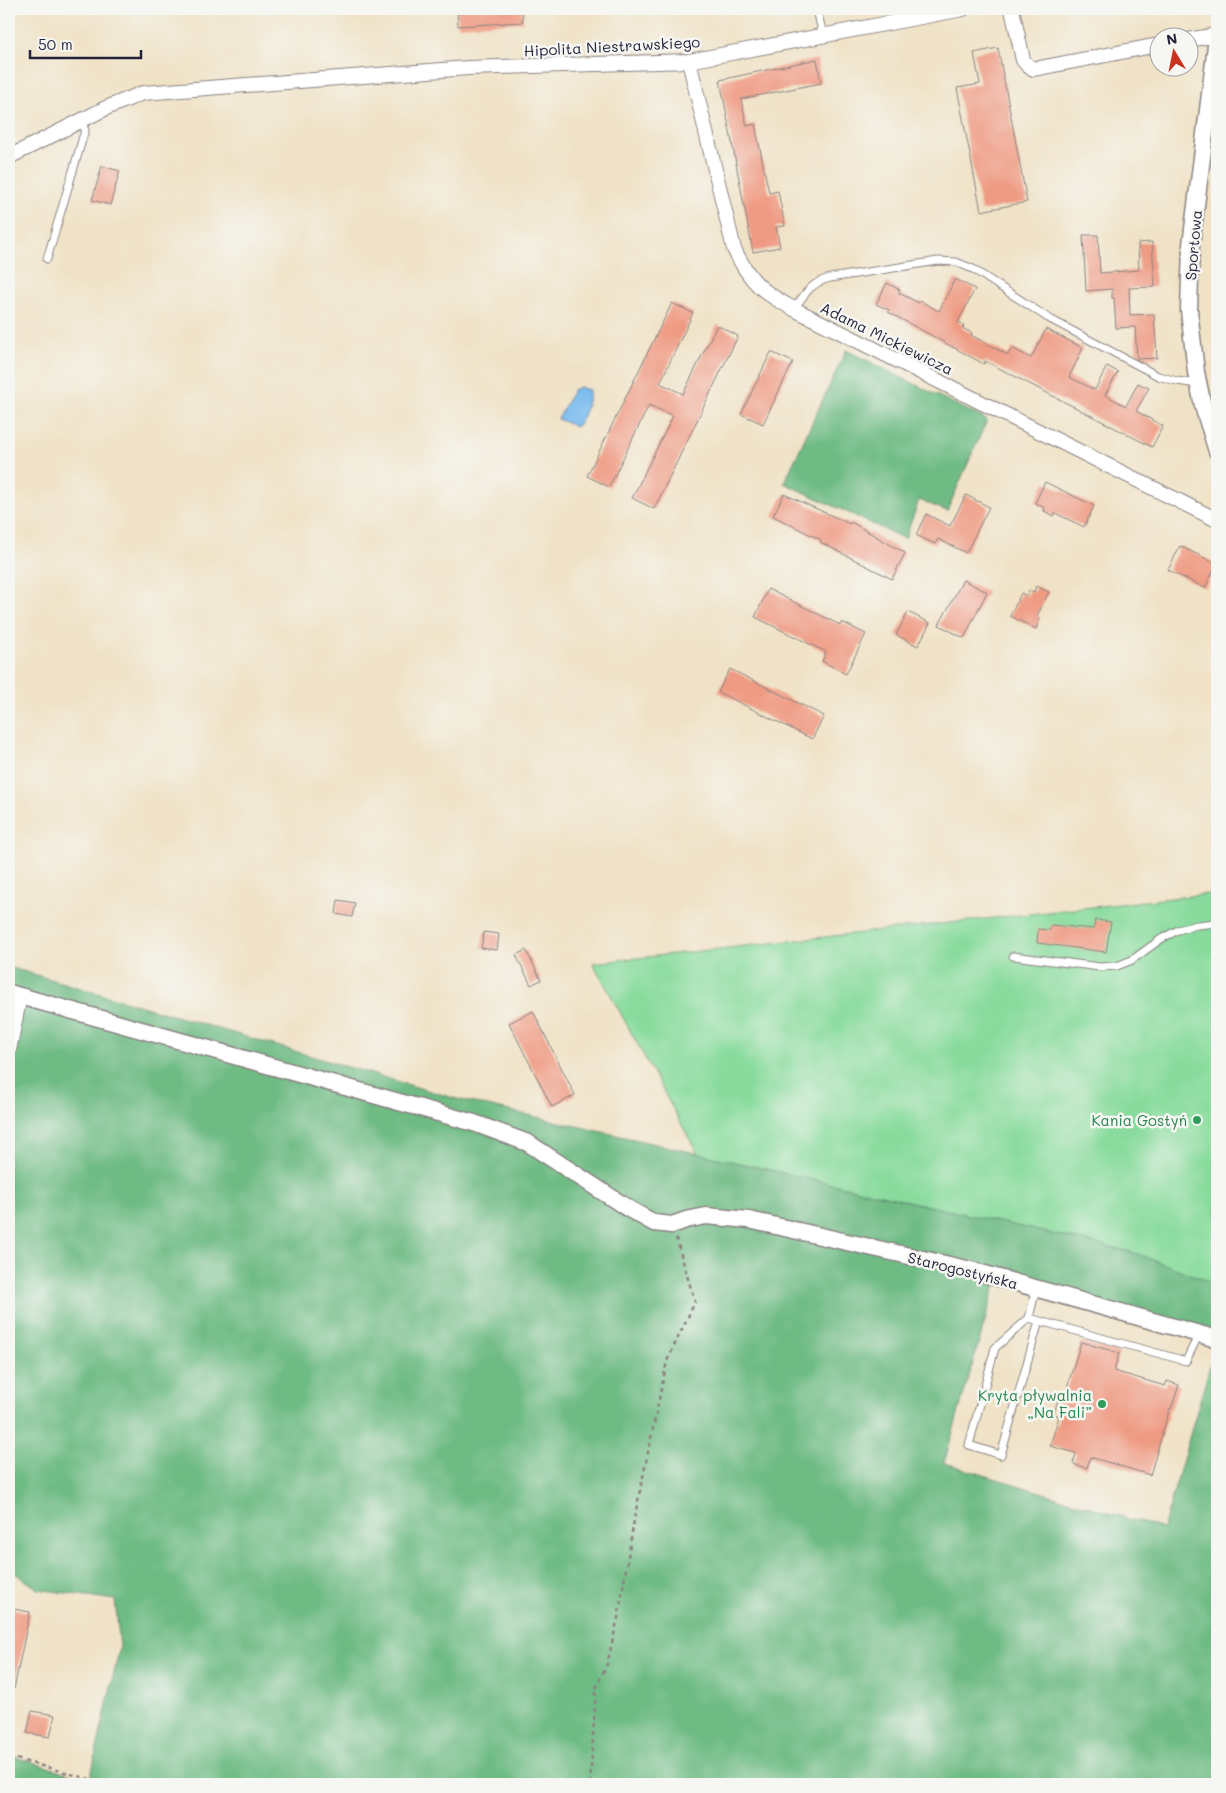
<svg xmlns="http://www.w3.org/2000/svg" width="1226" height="1793" font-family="Mali,sans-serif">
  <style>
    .green { fill: #88db9c; stroke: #557e6c }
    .forest { fill: #6ebb84; stroke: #486e60 }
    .water { fill: #78bbee; stroke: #4d6e94 }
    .building { fill: #ef9b84 }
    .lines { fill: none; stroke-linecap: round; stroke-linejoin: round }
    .service-casing { stroke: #898280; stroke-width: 9 }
    .minor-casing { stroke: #898280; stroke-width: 16 }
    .tertiary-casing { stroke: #898280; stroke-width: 19 }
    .path { stroke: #898280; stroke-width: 2.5; stroke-dasharray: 4 4; stroke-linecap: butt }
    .service { stroke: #fff; stroke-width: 7 }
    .minor { stroke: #fff; stroke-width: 14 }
    .tertiary { stroke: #fff; stroke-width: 16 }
    .leisure-dot { fill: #2e9e5b; stroke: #f6f6f2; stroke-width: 2 }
    .labels { text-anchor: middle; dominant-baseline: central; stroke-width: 5; stroke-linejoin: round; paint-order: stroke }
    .street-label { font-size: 15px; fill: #22223b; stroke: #f6f6f2 }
    .leisure-label { font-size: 15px; fill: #27864d; stroke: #f6f6f2; text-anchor: end }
  </style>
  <rect width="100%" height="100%" fill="#f6f6f2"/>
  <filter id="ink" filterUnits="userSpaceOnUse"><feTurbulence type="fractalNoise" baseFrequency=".02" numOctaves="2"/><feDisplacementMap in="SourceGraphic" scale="10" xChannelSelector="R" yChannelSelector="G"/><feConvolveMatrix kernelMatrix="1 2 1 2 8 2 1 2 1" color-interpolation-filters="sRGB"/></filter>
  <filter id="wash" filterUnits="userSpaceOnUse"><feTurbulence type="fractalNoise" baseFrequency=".0096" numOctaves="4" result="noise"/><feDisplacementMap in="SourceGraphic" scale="20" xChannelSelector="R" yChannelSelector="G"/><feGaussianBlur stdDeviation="1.12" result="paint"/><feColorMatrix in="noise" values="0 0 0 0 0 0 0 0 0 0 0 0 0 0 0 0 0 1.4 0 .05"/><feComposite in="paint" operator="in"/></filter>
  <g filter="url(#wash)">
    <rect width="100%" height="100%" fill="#f0e2c6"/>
    <!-- green -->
    <path class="green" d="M1217,893V1314L706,1169L593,963Z"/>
    <!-- forest -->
    <path class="forest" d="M846,350L987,420L947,511L919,500L905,539L784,483Z
      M9,967L457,1099L1132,1252L1217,1284V1336L998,1276L944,1463L1163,1529L1217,1341V1784H9V1755L90,1780L120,1646L115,1600L38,1589L9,1569Z"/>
    <!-- water -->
    <path class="water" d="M579,387L589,390C589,405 584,415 576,427L558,419L573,390Z"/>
    <g id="blocks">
      <!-- building -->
      <path class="building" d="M457,9H522L523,22L458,26Z
        M998,48L1027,202L981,211L957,88L980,84L974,53Z
        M817,59L821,83L741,99L747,126L755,124L769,193L778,191L785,226L776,227L780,247L753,252L720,80Z
        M102,166L120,171L110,205L92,200Z
        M1083,235H1098L1100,273L1139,270L1138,243L1152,242L1155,287L1129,288L1130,315L1154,314L1157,358L1137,359L1135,327L1116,328L1114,298H1112V289L1086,291Z
        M955,279L975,289L958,322L964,325L962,328L972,333L971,335L1008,355L1012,348L1031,358L1046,329L1083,348L1069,377L1095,390L1107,366L1118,372L1105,395L1126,406L1138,383L1149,388L1136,411L1163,426L1152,447L985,361L984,364L888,312L889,310L876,304L887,283L900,290L899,293L919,303L920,301L939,311Z
        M672,303L693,313L660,383L683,394L717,325L738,336L654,509L632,498L673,416L649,405L609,487L587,476Z
        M771,352L793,362L763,424L741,414Z
        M1045,482L1094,506L1084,527L1055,513L1054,516L1044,511L1045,508L1035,503Z
        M784,494L850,524L851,522L905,553L892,579L820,542L821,540L773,516Z
        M966,495L989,507L966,553L938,539L935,544L916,535L926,514L950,526Z
        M1180,546L1217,564L1205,588L1168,570Z
        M963,580L987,592L964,638L939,625Z
        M1036,586L1049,592L1037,616L1040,618L1036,629L1010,616L1021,593L1027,596L1029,590L1034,592Z
        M768,589L840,625L842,622L866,634L846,674L822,661L826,652L755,617Z
        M908,612L930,623L918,646L896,635Z
        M730,669L824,716L812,739L718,692Z
        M338,900L355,903L352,917L336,914Z
        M1095,920L1111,922L1106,952L1037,943L1038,929L1050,930L1051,925L1094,929Z
        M484,932L499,934L497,950L481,948Z
        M526,950L541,980L531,985L516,955Z
        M533,1011L575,1095L552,1107L509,1023Z
        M1081,1342L1119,1353L1114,1371L1165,1386L1167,1381L1179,1385L1171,1409L1170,1408L1150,1475L1090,1457L1087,1468L1073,1464L1076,1453L1050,1446L1059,1416L1054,1414L1059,1396L1064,1397Z
        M9,1608L30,1612L14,1689H9Z
        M32,1711L55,1715L50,1737L27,1733Z"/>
    </g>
  </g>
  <g filter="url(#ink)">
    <use href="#blocks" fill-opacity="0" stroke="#898280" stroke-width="1"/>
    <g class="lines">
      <defs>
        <path id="service" d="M817,9L823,36
          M47,259L85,130L81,120
          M794,309C805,294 810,283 830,278L938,261L956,262L973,269L1048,318L1158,376L1177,381L1197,384
          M1013,956L1100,967L1117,966L1132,960L1161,939L1178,930L1197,925L1217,923
          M1036,1289L1029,1318L995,1348L969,1445L1001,1455L1039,1321
          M1029,1318L1186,1361L1199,1334"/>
        <path id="minor" d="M1012,9L1023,60L1028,66L1034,69L1158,45
          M1188,40L1217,35
          M689,61L734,249C750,282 762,292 794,309L1217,520
          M9,157L106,108L143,93L468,68L689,61L963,9
          M9,1050L20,996"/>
        <path id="tertiary" d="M1217,38L1191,245L1189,310L1196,372L1203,406L1217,451
          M9,993L474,1123L528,1143L629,1209L654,1223L672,1225L686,1220L706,1216L749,1220L967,1269L1217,1339"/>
      </defs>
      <!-- service casing -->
      <use href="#service" class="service-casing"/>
      <!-- minor casing -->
      <use href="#minor" class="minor-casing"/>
      <!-- tertiary casing -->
      <use href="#tertiary" class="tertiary-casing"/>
      <!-- path -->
      <path class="path" d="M9,1757L108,1784
        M590,1784L596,1688L607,1664L618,1618L634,1520L667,1361L695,1302L676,1238"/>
      <!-- service -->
      <use href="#service" class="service"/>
      <!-- minor -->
      <use href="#minor" class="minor"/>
      <!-- tertiary -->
      <use href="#tertiary" class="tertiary"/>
    </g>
  </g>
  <!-- markers -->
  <g class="leisure-dot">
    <circle cx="1197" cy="1120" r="5"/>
    <circle cx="1102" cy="1404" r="5"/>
  </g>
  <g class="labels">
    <!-- street labels -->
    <g class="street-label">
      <text transform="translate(612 46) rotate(-3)">Hipolita Niestrawskiego</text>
      <text transform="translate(1193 245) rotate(-85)">Sportowa</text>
      <text transform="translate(887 338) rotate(26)">Adama Mickiewicza</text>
      <text transform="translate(963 1270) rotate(14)">Starogostyńska</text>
    </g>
    <!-- leisure labels -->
    <g class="leisure-label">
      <text x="1187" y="1120">Kania Gostyń</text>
      <text x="1092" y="1395">Kryta pływalnia<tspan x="1092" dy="17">„Na Fali”</tspan></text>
    </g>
  </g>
  <!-- margin -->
  <rect width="1226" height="1793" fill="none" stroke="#f6f6f2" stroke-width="30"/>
  <!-- north arrow -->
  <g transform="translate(1174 52) rotate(350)"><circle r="24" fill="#f6f6f2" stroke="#a1a1a9"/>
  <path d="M0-4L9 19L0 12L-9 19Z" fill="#c8321e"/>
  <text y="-8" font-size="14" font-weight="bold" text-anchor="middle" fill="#22223b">N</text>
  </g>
  <!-- scale -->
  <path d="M30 50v8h111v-8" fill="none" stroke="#22223b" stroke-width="2.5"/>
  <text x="38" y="50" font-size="15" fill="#22223b" stroke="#f6f6f2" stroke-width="4" paint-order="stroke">50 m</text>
</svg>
